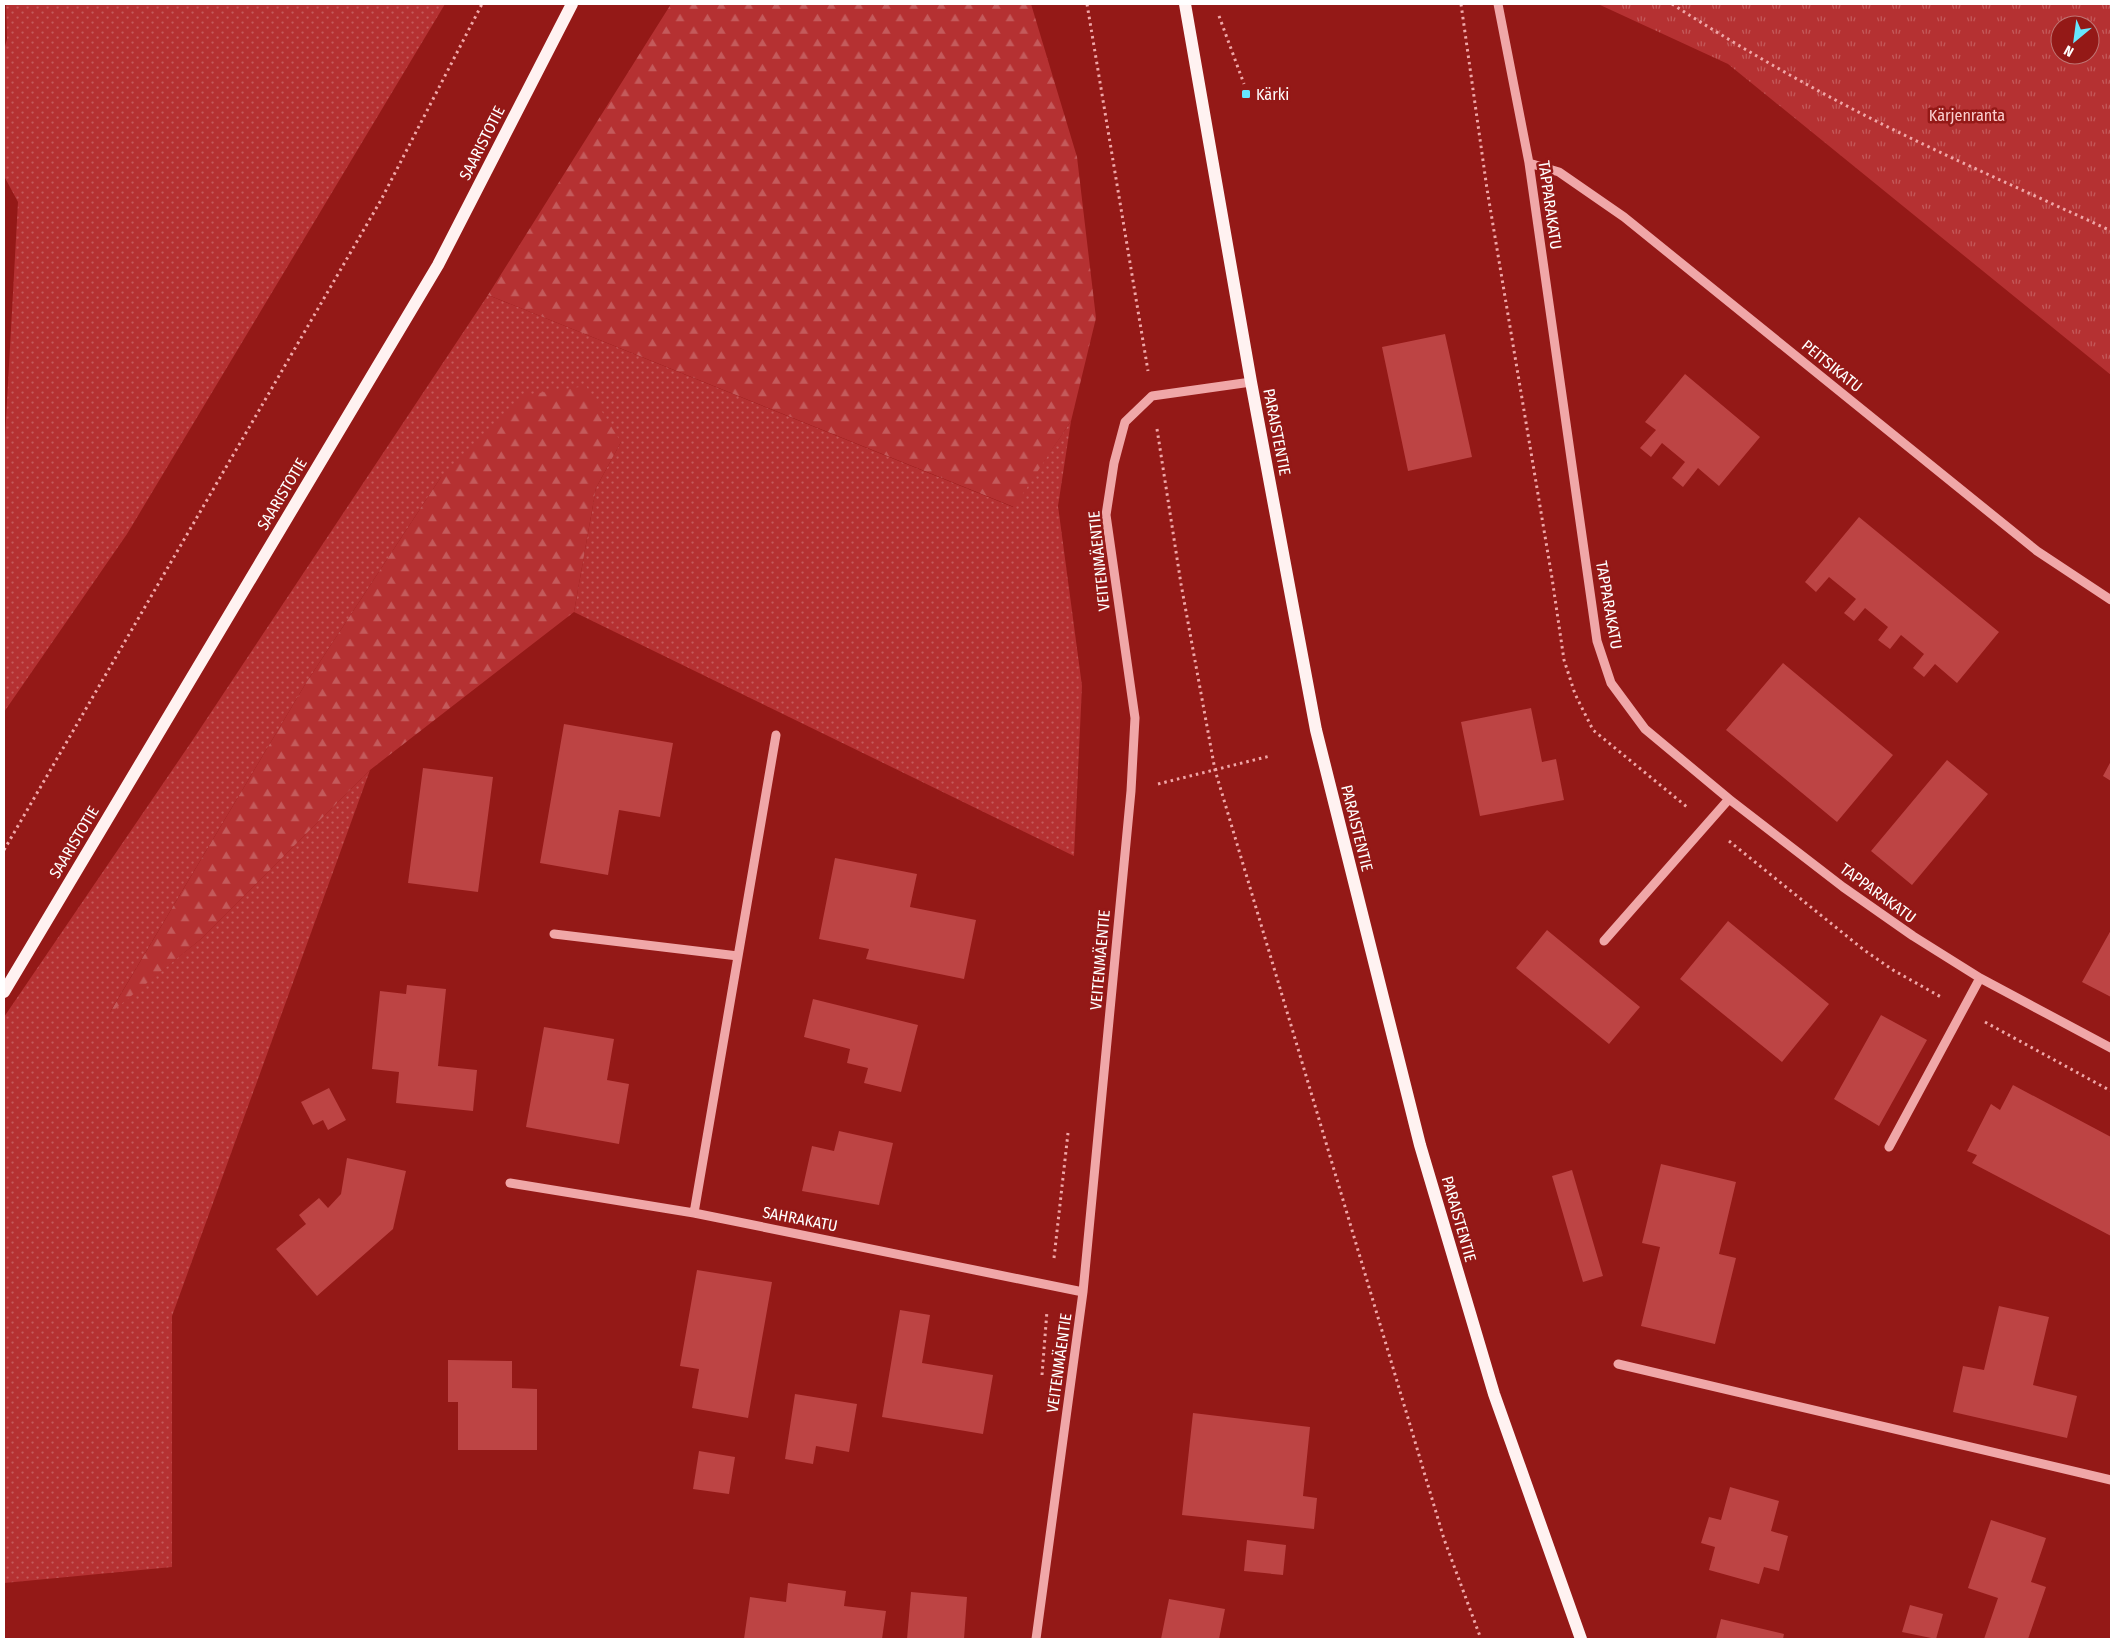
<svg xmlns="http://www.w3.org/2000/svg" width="2115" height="1643" font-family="'Fira Sans Condensed',sans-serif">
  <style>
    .grass { fill: url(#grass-dots) }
    .forest { fill: url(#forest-firs) }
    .park { fill: url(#park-tufts); fill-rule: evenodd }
    .building { fill: #bd4444 }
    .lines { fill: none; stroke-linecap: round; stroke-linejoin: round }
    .path { stroke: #f0a7a8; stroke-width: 3; stroke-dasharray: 2.5 4; stroke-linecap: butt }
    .minor { stroke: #f0a7a8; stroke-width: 9 }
    .major { stroke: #fff2f1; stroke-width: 12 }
    .poi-dot { fill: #67e7ff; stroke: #941917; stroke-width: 2 }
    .labels { text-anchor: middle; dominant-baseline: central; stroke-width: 5; stroke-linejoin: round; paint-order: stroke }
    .poi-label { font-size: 16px; fill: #fff; stroke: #941917; text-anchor: start }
    .park-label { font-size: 16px; fill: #fbcecf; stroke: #941917 }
    .street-label { font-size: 16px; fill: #fff; stroke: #941917 }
  </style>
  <defs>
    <pattern id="grass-dots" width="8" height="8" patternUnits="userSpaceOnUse" patternTransform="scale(1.25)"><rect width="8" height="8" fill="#b53132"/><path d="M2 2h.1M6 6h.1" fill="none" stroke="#c45a5b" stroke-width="1.8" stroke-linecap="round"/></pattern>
    <pattern id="forest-firs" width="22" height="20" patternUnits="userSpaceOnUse" patternTransform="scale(1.25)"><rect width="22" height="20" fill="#b53132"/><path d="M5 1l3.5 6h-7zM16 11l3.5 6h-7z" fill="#c45a5b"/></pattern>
    <pattern id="park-tufts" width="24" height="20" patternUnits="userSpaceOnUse" patternTransform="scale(1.25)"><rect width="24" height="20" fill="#b53132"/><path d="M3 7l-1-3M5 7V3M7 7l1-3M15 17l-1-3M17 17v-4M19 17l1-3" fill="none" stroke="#c45a5b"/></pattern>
  </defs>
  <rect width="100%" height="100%" fill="#941917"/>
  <!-- grass -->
  <path class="grass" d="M6,4H445L127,534L4,712V456L18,202L4,176V50L7,39Z
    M488,295L1013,507L1071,421L1058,506L1082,686L1074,856L574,612L596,488L621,442L441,477L306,683L110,1012L201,939L370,770L172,1316V1567L4,1583V1017L192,741Z"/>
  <!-- forest -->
  <path class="forest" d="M671,4H1031L1077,157L1096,318L1071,421L1014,507L488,295Z
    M586,386L621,442L596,488L574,612L370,770L201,939L109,1014L306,683L441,477L525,395Z"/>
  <!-- park -->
  <path class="park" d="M1598,4H2111V375L1728,64ZM2060,25H2090V55H2060Z"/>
  <!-- building -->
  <path class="building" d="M1445,334L1472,457L1408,471L1382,347Z
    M1685,374L1760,437L1719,486L1698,468L1683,487L1672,478L1685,462L1662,443L1651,457L1640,448L1656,430L1645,422Z
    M1859,517L1999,632L1957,683L1935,664L1924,677L1913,668L1924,654L1901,635L1890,649L1878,640L1888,627L1865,608L1854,621L1844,613L1856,599L1829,577L1816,592L1805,582Z
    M1783,663L1893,755L1837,822L1726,730Z
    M1531,708L1542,762L1556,759L1564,800L1480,816L1461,722Z
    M564,724L673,743L660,817L619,810L608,875L540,863Z
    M1947,760L1988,794L1912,885L1871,851Z
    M2111,761V781L2103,776Z
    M423,768L493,777L478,892L408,883Z
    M835,858L917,874L910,907L976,920L964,979L866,959L869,949L819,939Z
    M1728,921L1829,1004L1782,1062L1680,979Z
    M1547,930L1640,1007L1609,1044L1516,968Z
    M2111,930V997L2082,982Z
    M407,985L446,989L438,1066L477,1070L473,1111L396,1103L399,1072L372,1069L380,991L406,994Z
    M813,999L918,1025L901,1092L864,1083L868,1068L847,1063L850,1049L804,1037Z
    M1881,1015L1927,1040L1879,1126L1834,1099Z
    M544,1027L614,1039L607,1080L629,1084L619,1144L526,1127Z
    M2013,1085L2111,1137V1236L1972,1163L1977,1155L1967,1151L1991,1104L2000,1110Z
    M329,1088L346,1120L328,1130L323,1120L313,1125L301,1102Z
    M839,1131L893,1143L879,1205L802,1191L812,1146L834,1151Z
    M347,1158L406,1171L393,1229L317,1296L276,1249L306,1224L299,1215L319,1198L328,1208L341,1194Z
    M1661,1164L1736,1182L1719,1254L1736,1258L1715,1344L1641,1326L1660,1247L1642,1243Z
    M1572,1170L1603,1276L1583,1282L1552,1176Z
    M697,1270L772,1282L748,1418L692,1408L699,1369L680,1366Z
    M1999,1306L2049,1317L2033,1385L2077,1396L2067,1438L1953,1412L1963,1366L1984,1370Z
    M900,1310L930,1315L922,1363L993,1375L983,1434L882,1417Z
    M448,1360L512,1361V1388L537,1389V1450H458V1402H448Z
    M795,1394L857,1404L849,1452L816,1446L813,1464L785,1459Z
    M1193,1413L1310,1427L1303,1496L1317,1498L1314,1529L1182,1515Z
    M699,1451L735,1457L729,1494L693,1489Z
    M1730,1487L1779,1501L1771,1531L1788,1536L1779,1571L1764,1567L1759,1584L1709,1570L1715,1547L1701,1543L1709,1517L1721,1520Z
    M1991,1520L2046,1538L2031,1582L2046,1587L2028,1639H1984L1998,1598L1968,1588Z
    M1247,1540L1286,1545L1283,1575L1244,1571Z
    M788,1583L846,1591L844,1606L886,1611L882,1639H744L750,1597L786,1602Z
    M911,1592L967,1597L964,1639H907Z
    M1169,1599L1225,1609L1219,1639H1161Z
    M1910,1605L1943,1614L1936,1639L1902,1632Z
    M1721,1619L1784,1634L1783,1639H1716Z"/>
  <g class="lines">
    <!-- path -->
    <path class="path" d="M1087,4L1148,371
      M1461,4L1487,189L1552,578L1564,660L1575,694L1593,730L1687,807
      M1672,4C1728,40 1786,74 1845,105C1932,151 2022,189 2111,231
      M1219,16L1244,84
      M1157,429L1181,584L1215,770L1444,1539L1481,1639
      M1158,784L1270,756
      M1729,841L1864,950L1893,970L1941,997
      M4,850L381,200L482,4
      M1985,1022L2111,1091
      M1054,1258L1068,1133
      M1042,1375L1047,1311"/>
    <!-- minor -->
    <path class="minor" d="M1498,4L1529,163L1597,641L1611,683L1645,729L1729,799L1843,887L1913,936L1980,978L2111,1048
      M1529,163L1559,172L1624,217L2037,551L2111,600
      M554,934L738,956
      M1604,941L1729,799
      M1889,1147L1980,978
      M510,1183L694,1213L1083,1292
      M694,1213L776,735
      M1618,1364L2111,1480
      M1036,1639L1083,1292L1131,791L1135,718L1106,515L1114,463L1125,422L1152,396L1251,382"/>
    <!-- major -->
    <path class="major" d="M1185,4L1251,382L1316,730L1420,1145L1494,1394L1581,1639
      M4,992L438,265L572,4"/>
  </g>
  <!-- markers -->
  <rect class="poi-dot" x="1241" y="89" width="10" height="10" rx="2.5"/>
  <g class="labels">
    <!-- poi labels -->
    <g class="poi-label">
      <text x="1256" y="94">Kärki</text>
    </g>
    <!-- park labels -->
    <g class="park-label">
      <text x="1967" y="115">Kärjenranta</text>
    </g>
    <!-- street labels -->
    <g class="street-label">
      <text transform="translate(482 143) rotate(-63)">SAARISTOTIE</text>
      <text transform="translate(1550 205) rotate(82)">TAPPARAKATU</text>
      <text transform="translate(1832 366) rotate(39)">PEITSIKATU</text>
      <text transform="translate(1277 432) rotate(79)">PARAISTENTIE</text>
      <text transform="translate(282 494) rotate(-59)">SAARISTOTIE</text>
      <text transform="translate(1099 561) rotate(-96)">VEITENMÄENTIE</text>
      <text transform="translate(1609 605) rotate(80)">TAPPARAKATU</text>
      <text transform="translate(1357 828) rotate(76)">PARAISTENTIE</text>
      <text transform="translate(74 842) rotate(-59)">SAARISTOTIE</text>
      <text transform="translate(1878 893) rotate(36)">TAPPARAKATU</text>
      <text transform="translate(1100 960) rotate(-85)">VEITENMÄENTIE</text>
      <text transform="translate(800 1219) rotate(11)">SAHRAKATU</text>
      <text transform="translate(1459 1219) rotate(74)">PARAISTENTIE</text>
      <text transform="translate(1059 1363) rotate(-82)">VEITENMÄENTIE</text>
    </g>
  </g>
  <!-- border -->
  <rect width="2115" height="1643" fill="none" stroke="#ffffff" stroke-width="10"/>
  <!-- north arrow -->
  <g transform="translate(2075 40) rotate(209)"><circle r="24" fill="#941917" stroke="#bf7574"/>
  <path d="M0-4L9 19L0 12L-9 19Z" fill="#67e7ff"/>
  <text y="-8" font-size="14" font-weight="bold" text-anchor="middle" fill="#ffffff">N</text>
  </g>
</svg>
